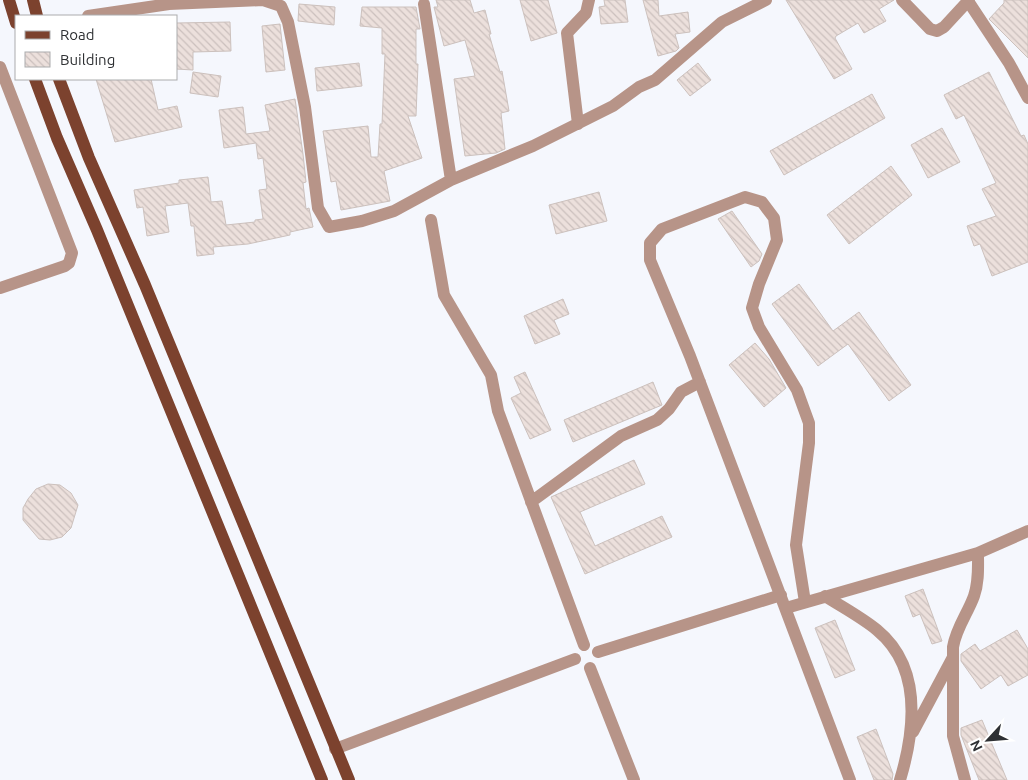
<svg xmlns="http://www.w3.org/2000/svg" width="1028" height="780" font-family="Ubuntu,sans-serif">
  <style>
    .building { fill: url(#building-back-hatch); stroke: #ccc1bd }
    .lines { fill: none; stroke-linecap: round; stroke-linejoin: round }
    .minor { stroke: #b79488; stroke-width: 12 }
    .major { stroke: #7c422e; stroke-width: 12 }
  </style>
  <defs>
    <pattern id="building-back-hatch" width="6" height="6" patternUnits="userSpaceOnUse" patternTransform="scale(1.25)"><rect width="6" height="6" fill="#ece0dc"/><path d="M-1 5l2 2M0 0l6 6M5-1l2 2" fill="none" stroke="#cbc0bd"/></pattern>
  </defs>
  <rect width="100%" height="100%" fill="#f5f7fd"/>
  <!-- building -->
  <path class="building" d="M436,0H470L474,13L485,10L491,34H489L500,72L502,71L509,111L501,113L505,149L496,153L465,156L454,79L475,76L465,40L444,46L434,7H438Z
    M520,0H548L557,33L531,41Z
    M604,0H625L628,22L601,24L599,7L605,6Z
    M643,0H658L659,16L688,12L690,32L675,34L679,48L676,51L658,56Z
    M786,0H894L879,9L886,21L864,33L858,23L836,36L835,38L852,69L834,79Z
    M1004,0H1028V58L989,19L1004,3Z
    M299,4L335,7L334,25L298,21Z
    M362,7H416L420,29H416V64H418L416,116H408L422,158L384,171L390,201L341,210L336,181L331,182L323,131L368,126L371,157H378L380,124H382L385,54H382V28L360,26Z
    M230,22L231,51L193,52V70L176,69V23Z
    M280,24L285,70L266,72L262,26Z
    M359,63L362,86L317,91L315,68Z
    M698,63L711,80L690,96L677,80Z
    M193,72L221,76L218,97L190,93Z
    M989,72L1021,136L1024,135L1028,144V262L992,276L980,244L974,246L967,226L996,216L982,189L996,183L964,115L956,119L944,95Z
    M96,79H151L158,110L177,106L182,127L115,142Z
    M872,94L885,118L784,175L770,151Z
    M295,99L303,154L306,182L303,183L306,209L309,208L313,227L290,232V235L248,244L213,247L214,254L197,256L194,226H191L188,203L165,206L169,232L147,236L143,207L137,208L134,190L179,183V180L208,177L211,202L222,201L226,225L255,222V220L263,219L259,190L267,189L263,158L258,159L256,143L224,148L219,110L243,107L246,134L270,131L265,105Z
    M942,128L960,162L928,178L911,145Z
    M891,166L912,195L849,244L827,215Z
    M599,192L607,221L556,234L549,205Z
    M732,211L762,254L759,261L751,267L718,219Z
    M799,284L833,331L859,312L911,385L889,401L848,344L818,366L772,304Z
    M563,299L569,314L554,320L560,334L535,344L524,316Z
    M755,343L769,359L786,388L764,407L729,365Z
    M525,372L551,430L530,439L511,398L521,393L514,377Z
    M653,382L662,405L573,442L564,420Z
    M634,460L645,484L580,512L595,546L662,516L672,537L585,574L551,497Z
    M48,484L60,485L71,493L78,505L71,528L62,537L50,540L39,539L23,520V508L28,499L36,489Z
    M923,589L942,641L932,644L920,614L913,617L905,596Z
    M835,620L855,670L835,678L815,628Z
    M1017,630L1028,649V675L1008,686L1001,675L981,689L961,661V654L975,644L980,651Z
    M982,720L1007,780H979L961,735V728Z
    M876,729L893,774L892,780H874L857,737Z"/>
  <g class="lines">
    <!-- minor -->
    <path class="minor" d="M902,0L930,29L937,31L944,27L969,0
      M968,1L1009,63L1028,98
      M424,4L451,180
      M88,16L169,4L263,0L281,6L288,22L305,107L318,208L329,227L362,221L394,211L451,180L533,146L613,106L639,87L655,80L722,22L766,0
      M0,67L72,253L69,263L65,266L0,288
      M578,124L567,33L586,13L589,0
      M431,220L444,295L491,375L498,411L584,645
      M531,502L621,436L657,420L669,409L681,392L700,382
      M825,596C842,607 861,617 877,630C922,667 915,730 900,780
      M805,602L796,545L809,443V423L797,390L759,327L752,308L759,284L777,240L774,218L762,202L745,197L662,229L650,243V260L690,356L850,780
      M786,608L978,553L1028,531
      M598,652L781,595
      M590,668L634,780
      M913,732L953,657
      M335,749L575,659
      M965,780L953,736V647C956,628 968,613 974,596C979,582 978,567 978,553"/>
    <!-- major -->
    <path class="major" d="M9,0L16,23
      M33,0L37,16
      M35,79L57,138L97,230L322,780
      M59,79L89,158L145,285L349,780"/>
  </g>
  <!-- legend -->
  <rect x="15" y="15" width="162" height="65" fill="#ffffff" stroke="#abacad"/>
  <rect x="25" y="31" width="25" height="8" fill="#7c422e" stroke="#abacad"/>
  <text x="60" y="40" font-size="15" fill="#2e3033">Road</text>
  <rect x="25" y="52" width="25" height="15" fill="url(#building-back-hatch)" stroke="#abacad"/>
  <text x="60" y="65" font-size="15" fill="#2e3033">Building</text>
  <!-- north arrow -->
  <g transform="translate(988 740) rotate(244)" stroke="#ffffff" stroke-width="4" paint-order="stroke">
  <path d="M0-4L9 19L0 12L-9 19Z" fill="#2e3033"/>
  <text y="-8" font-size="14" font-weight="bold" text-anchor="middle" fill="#2e3033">N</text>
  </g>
</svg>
